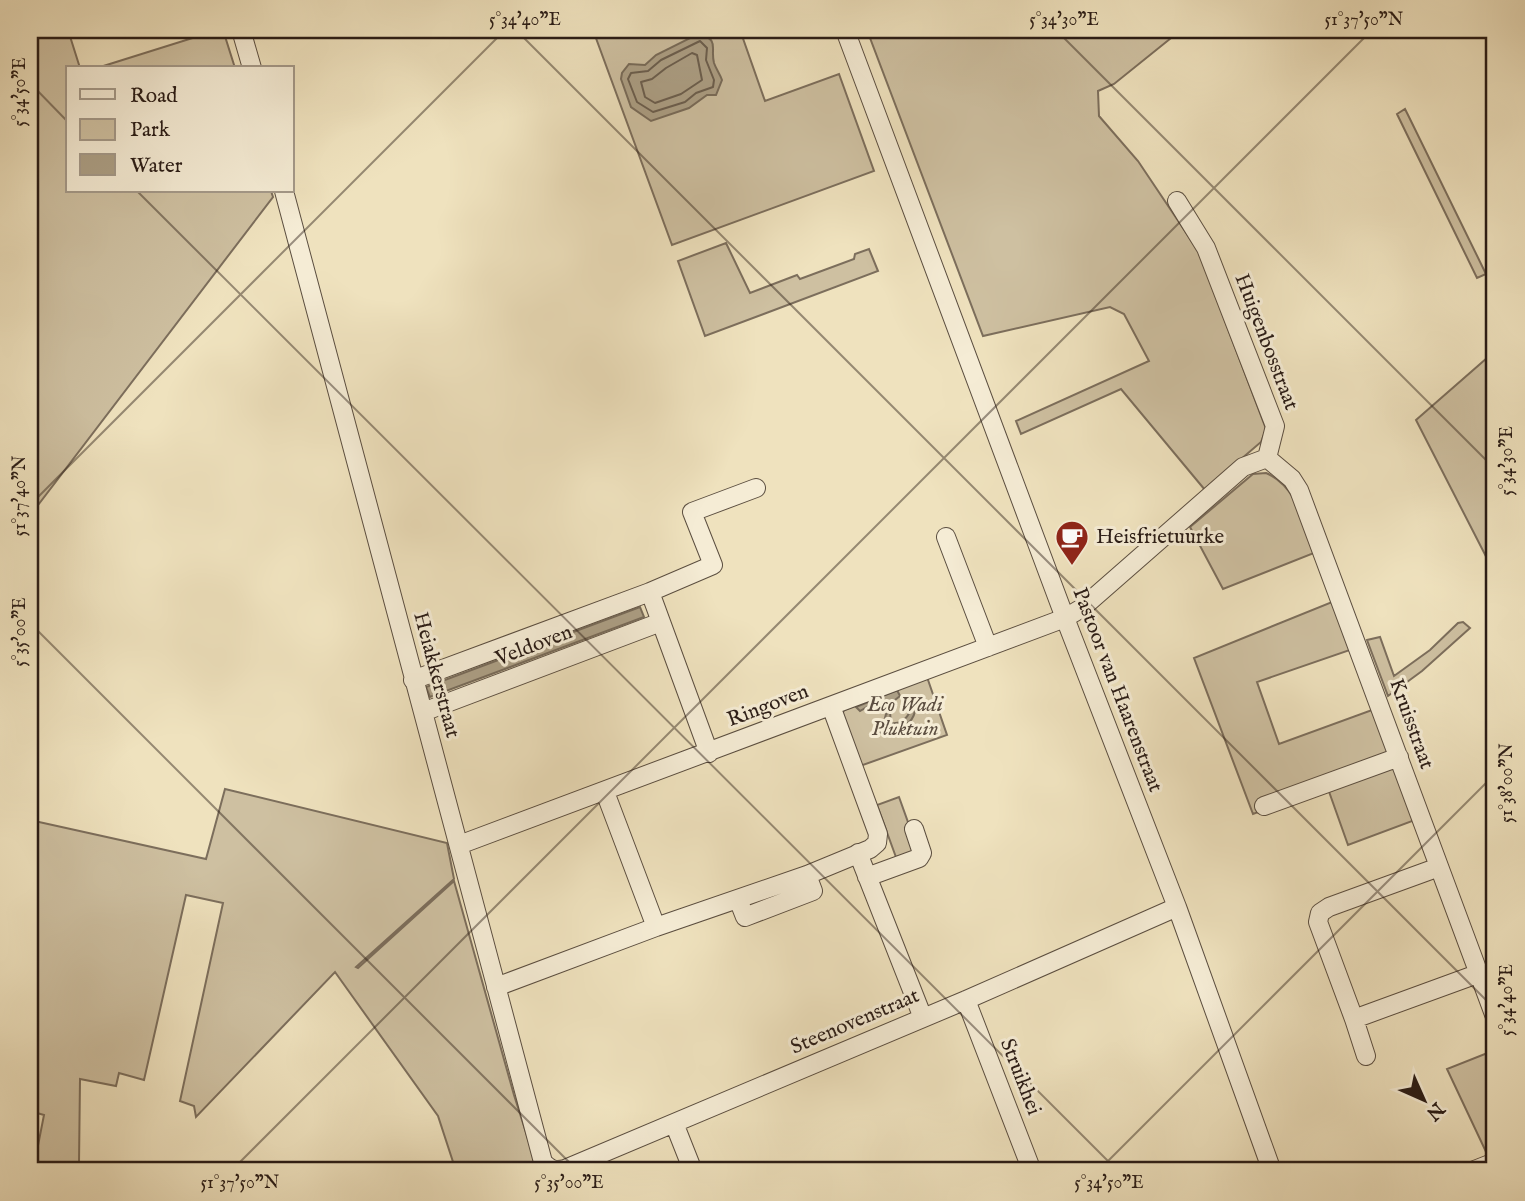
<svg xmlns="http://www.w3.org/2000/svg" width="1525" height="1201" font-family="'IM FELL English',serif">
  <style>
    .green { fill: #cec0a1; stroke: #7c6e5c; stroke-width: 2 }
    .water { fill: #ac9f85; stroke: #786b59; stroke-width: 2 }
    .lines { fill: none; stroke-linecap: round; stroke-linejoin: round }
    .shore { stroke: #6b5e4e; stroke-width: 2 }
    .minor-casing { stroke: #5b4e40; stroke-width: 20 }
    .minor { stroke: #f5ecd5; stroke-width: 18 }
    .ticks { fill: none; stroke: #2a1c16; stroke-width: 2; stroke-opacity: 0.45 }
    .labels { text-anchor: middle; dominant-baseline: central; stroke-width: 6; stroke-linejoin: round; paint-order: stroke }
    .street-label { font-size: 21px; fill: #2a1c16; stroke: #f5ecd5 }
    .poi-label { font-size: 21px; fill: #2a1c16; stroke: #f5ecd5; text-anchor: start }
    .park-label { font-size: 21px; font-style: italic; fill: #5b4d40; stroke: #f5ecd5 }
    .neatline { fill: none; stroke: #2a1c16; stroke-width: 2.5 }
    .ticks-label { font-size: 18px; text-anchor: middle; fill: #2a1c16 }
  </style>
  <rect width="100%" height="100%" fill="#efe2be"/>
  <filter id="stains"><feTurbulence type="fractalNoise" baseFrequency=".00286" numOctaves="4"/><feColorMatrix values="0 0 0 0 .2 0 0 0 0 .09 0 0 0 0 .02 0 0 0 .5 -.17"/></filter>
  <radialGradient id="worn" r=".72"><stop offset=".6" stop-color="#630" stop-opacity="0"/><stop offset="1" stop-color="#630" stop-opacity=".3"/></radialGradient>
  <!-- green -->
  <path class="green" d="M30,30H68L80,68H68V191H271L273,197L35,509L30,505Z
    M218,30H223L235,68H97Z
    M593,30H740L765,101L839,74L874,171L672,245Z
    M867,30H1181L1114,84L1098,91L1099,116L1138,161L1199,252L1266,429L1261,442L1205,490L1121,389L1021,434L1016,421L1149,361L1124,314L1110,307L983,336Z
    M1405,109L1409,117L1486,274L1477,278L1397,114Z
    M726,243L750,293L797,275L800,279L854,259L855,254L869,249L878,271L705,336L678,261Z
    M1495,351V574L1416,420Z
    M1266,473C1298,487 1303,523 1314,553L1223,589L1190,527L1253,474Z
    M1332,602L1350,650L1257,682L1279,744L1372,710L1415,820L1348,845L1327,786L1253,814L1194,658Z
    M1463,622L1470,628L1422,671L1388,696L1367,640L1380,637L1394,676L1430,650L1458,623Z
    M927,677L947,735L860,766L842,715L844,710Z
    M225,789L447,843L454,879L356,967L358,968L454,881L514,1095L537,1167L545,1171H456L438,1116L335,972L196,1117L194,1106L180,1101L223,903L186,895L144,1080L119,1073L116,1086L80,1079L79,1163L77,1171H33L44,1115L30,1111V820L206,859Z
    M899,797L909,825L905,828L913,849L916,851L897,860L877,805Z
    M1495,1050V1151L1487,1154L1447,1069Z"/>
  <!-- water -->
  <path class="water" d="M700,33C720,42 710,47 714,63C716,69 720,74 722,80L716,95H707L689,108L651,121L631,107L621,79L622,73L629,64L645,65L656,55Z
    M640,607L644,617L430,697L426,687Z
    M897,690L900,696L895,700L894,705L888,710L881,709L874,703L860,711L856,707Z
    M914,700C920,722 902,728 885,735L880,733L879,730L884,722L886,714L890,712L891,723C907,725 911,710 914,700Z"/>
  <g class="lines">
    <!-- shore -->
    <path class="shore" d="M700,41L707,48L706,60L714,80L713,87L696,93L685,102L653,112L637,102L628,79L631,73L648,71L661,60Z
      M692,53L697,55L702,80L681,94L655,103L645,97L641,82L652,79L666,68Z"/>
    <defs>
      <path id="minor" d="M241,30L252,68
        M845,30L1065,618L1177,907L1272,1171
        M284,191L543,1162C550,1170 555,1171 565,1169L966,1000L1177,907
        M1267,458L1292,479L1299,490L1495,1017
        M946,537L988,647
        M413,680L650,592
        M423,712L661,622
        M709,753L650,592L713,565L692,512L756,488
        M605,792L656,927
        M1264,806L1399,757
        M459,845L1065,618L1082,608L1243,467L1267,458L1275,426L1206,248L1177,201
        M858,853L923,1018
        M1439,867L1329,907L1320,913L1318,922L1354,1019L1480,973
        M867,877L919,858L922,853L914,829
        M738,899L745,917L813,891L807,875
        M496,987L656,927L807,875L870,849L877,843L878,834L831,706
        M966,1000L1032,1171
        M1354,1019L1366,1056
        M674,1123L693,1171
        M1472,1171L1495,1162"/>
    </defs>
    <!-- minor casing -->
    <use href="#minor" class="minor-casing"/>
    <!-- minor -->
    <use href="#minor" class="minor"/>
  </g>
  <!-- ticks -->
  <path class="ticks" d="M516,30L1495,1009M1056,30L1495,469M30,83L68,122M137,191L1118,1171M30,505L505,30M30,623L578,1171M30,1162L39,1171M231,1171L1372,30M1098,1171L1495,774"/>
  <!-- icons -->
  <defs>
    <symbol id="cafe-pin" viewBox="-11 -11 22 30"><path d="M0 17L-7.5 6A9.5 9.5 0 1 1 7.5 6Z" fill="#8f2418" stroke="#f5ecd5"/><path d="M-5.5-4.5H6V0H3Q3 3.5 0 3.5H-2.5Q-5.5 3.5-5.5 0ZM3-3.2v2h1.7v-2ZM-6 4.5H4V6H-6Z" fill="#fff"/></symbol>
  </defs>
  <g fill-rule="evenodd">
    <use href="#cafe-pin" x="1053" y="518" width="38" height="52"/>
  </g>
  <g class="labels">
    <!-- street labels -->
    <g class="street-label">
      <text transform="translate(1266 342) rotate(69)">Huigenbosstraat</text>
      <text transform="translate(534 646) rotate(-21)">Veldoven</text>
      <text transform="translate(436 675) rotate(75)">Heiakkerstraat</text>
      <text transform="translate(1117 690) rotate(69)">Pastoor van Haarenstraat</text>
      <text transform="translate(768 706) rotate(-21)">Ringoven</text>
      <text transform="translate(1411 724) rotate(70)">Kruisstraat</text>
      <text transform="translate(855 1022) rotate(-23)">Steenovenstraat</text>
      <text transform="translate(1020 1077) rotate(69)">Struikhei</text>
    </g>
    <!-- poi labels -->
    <g class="poi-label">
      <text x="1096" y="537">Heisfrietuurke</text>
    </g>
    <!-- park labels -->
    <g class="park-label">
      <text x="905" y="705">Eco Wadi<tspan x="905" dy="24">Pluktuin</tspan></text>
    </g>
  </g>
  <!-- margin -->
  <rect width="1525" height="1201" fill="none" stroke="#efe2be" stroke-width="77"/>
  <!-- legend -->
  <rect x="66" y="66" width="228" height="126" fill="#f5ecd5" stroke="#a49989" stroke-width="2"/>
  <rect x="80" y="89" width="35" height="10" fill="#f5ecd5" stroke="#a49989" stroke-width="2"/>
  <text x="130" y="102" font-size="21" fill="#2a1c16">Road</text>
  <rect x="80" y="119" width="35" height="21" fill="#cec0a1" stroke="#a49989" stroke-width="2"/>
  <text x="130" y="136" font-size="21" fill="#2a1c16">Park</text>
  <rect x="80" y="154" width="35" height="21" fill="#ac9f85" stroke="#a49989" stroke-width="2"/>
  <text x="130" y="172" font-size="21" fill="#2a1c16">Water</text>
  <!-- north arrow -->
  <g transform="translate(1424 1100) rotate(135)" stroke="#f5ecd5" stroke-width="5" paint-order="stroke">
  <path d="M0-5L12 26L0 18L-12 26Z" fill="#2a1c16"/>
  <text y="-10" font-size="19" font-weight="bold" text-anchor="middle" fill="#2a1c16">N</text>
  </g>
  <rect x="38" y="38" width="1448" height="1124" class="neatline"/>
  <g class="ticks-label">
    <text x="525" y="25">5°34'40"E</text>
    <text x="1064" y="25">5°34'30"E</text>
    <text x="1364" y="25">51°37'50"N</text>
    <text transform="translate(19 92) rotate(-90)" y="6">5°34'50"E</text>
    <text transform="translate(1506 461) rotate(-90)" y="6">5°34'30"E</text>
    <text transform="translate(19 496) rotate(-90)" y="6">51°37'40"N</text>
    <text transform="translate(19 632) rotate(-90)" y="6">5°35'00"E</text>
    <text transform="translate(1506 783) rotate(-90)" y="6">51°38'00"N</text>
    <text transform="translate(1506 1000) rotate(-90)" y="6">5°34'40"E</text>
    <text x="240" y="1188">51°37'50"N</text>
    <text x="569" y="1188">5°35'00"E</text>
    <text x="1109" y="1188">5°34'50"E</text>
  </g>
  <rect width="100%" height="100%" filter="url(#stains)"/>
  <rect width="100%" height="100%" fill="url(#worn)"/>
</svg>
